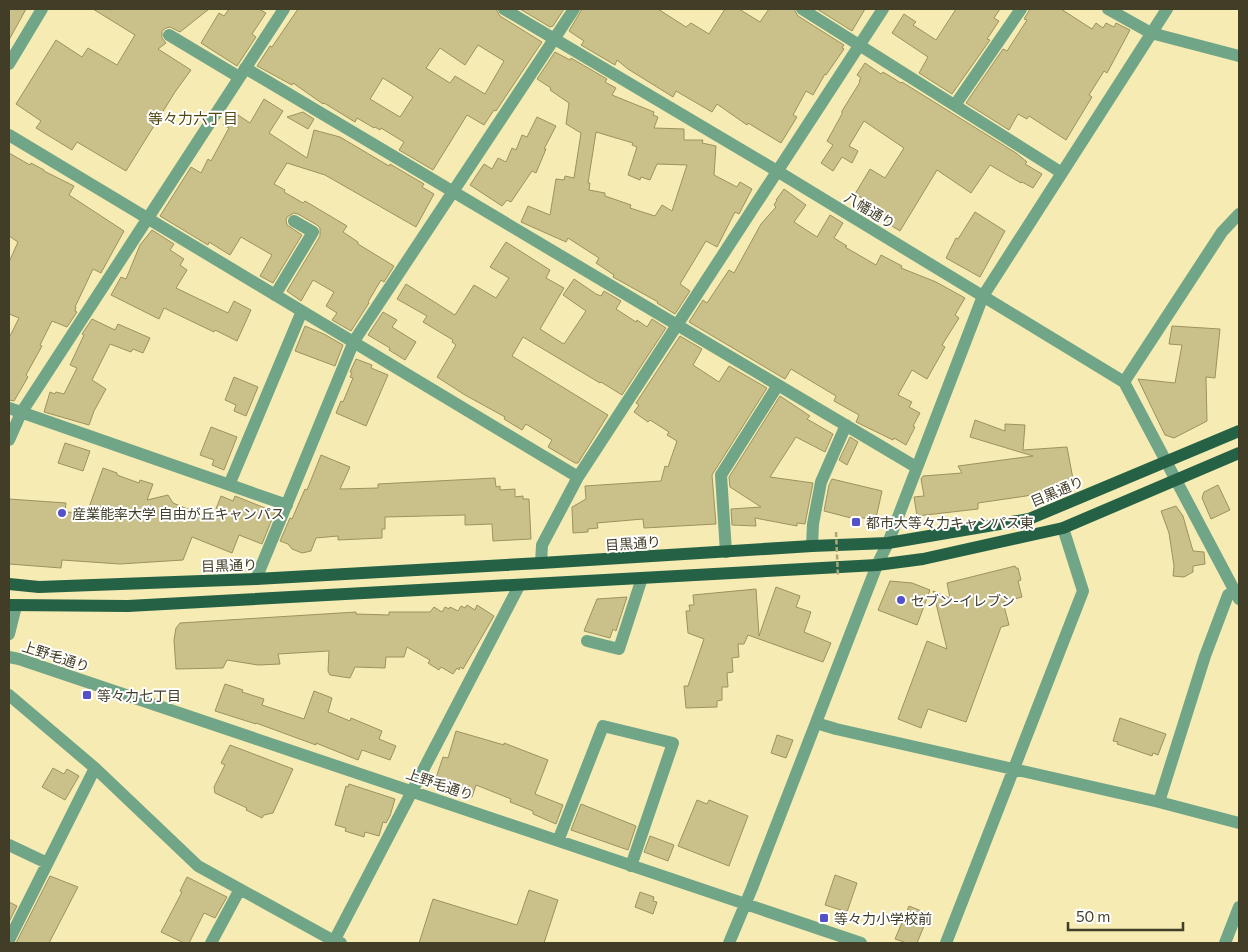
<svg xmlns="http://www.w3.org/2000/svg" width="1248" height="952" font-family="Commissioner,'Noto Sans JP',sans-serif">
  <style>
    .building { fill: #cac089; stroke: #9c925d; fill-rule: evenodd }
    .lines { fill: none; stroke-linecap: round; stroke-linejoin: round }
    .minor { stroke: #71a588; stroke-width: 12 }
    .major { stroke: #256245; stroke-width: 12 }
    .path-bridge { stroke: #afa77c; stroke-width: 2.5; stroke-dasharray: 5 2.5; stroke-linecap: butt }
    .poi-dot { fill: #5551c8; stroke: #fff; stroke-width: 2 }
    .labels { text-anchor: middle; dominant-baseline: central; stroke-width: 4; stroke-linejoin: round; paint-order: stroke }
    .street-label { font-size: 14px; fill: #413d26; stroke: #fff }
    .poi-label { font-size: 14px; fill: #413d26; stroke: #fff; text-anchor: start }
    .neighbourhood-label { font-size: 15px; fill: #524912; stroke: #fff }
  </style>
  <rect width="100%" height="100%" fill="#f5ebb3"/>
  <!-- building -->
  <path class="building" d="M9,9H26L9,40Z
    M93,9H209L180,32L170,27L166,28L162,31V38L166,43L158,49L191,70L175,92L126,171L77,142L72,150L36,128L41,121L16,104L56,40L82,57L88,48L117,65L135,35Z
    M229,9H259L266,13L252,34L256,37L237,66L201,43L219,13L224,16Z
    M298,9H496L500,16L542,42L496,111L494,110L484,125L467,115L433,170L399,150L404,142L381,128L380,130L375,127L374,128L357,118L355,122L324,103L323,104L293,83L292,85L257,66L270,46L272,47ZM478,45L504,61L485,94L455,76L450,83L426,68L440,48L465,65ZM383,78L413,97L400,117L370,99Z
    M520,9H564L553,26L550,27Z
    M582,9H658L686,27L691,23L709,34L725,9H739L760,22L769,9H794L798,16L844,45L842,48L844,49L826,75L825,74L813,95L806,91L793,115L797,117L781,143L748,123L747,125L717,104L712,112L676,91L673,97L628,69L617,60L615,65L581,45L584,41L569,31Z
    M817,9H865L852,31Z
    M956,9H1000L994,18L999,21L987,39L990,40L952,94L919,73L928,57L892,33L904,14L916,22L913,25L936,40Z
    M1030,9H1061L1092,29L1096,23L1103,28L1106,23L1114,27L1116,23L1130,30L1107,73L1104,71L1089,95L1092,97L1066,140L1029,116L1027,119L1018,114L1009,130L966,103L1003,49L1007,51L1027,20L1024,19Z
    M555,52L570,60L571,58L607,79L605,82L616,88L612,95L654,112L653,115L658,117L654,128L684,129V140H703L702,143L716,146L714,175L737,187L740,182L752,189L739,214L735,212L717,247L706,241L680,284L690,291L675,314L657,303L658,302L613,277L614,275L596,263L599,258L568,238L566,242L521,222L528,206L550,215L556,179L564,180L565,176L574,178L581,133L566,124L569,103L550,90L551,88L537,79ZM596,132L633,143L632,145L637,147L628,175L640,180L641,177L650,180L657,164L687,165L672,211L662,205L655,216L630,208L631,205L605,196V193L589,190L590,183H588Z
    M865,63L881,74L883,72L901,83L902,82L1016,153L1027,162L1025,164L1042,174L1033,188L1022,182L1021,183L990,165L971,193L937,170L900,231L866,210L870,203L855,194L870,169L885,178L904,148L864,121L849,146L858,151L852,163L842,157L833,171L821,163L833,145L827,141L842,114V111L860,82L859,81L861,78L857,75Z
    M264,99L283,111L269,133L307,158L314,130L340,137L389,166L390,164L424,184L422,187L434,194L416,227L325,175L287,163L274,184L285,190L284,192L303,203L305,201L347,226L343,232L358,242V244L394,266L384,282L381,280L368,302L369,303L351,331L332,320L337,313L326,306L334,292L313,280L301,301L287,291L320,236V228L317,225L298,214L294,213L287,217L286,220L287,225L302,235L273,283L260,276L272,255L241,237L230,255L209,242L208,245L160,216L191,167L201,173L208,159L211,161L229,128L223,125L232,111L250,123Z
    M303,112L314,119L308,129L287,117Z
    M537,117L556,126L544,149H546L536,173L532,171L511,202L507,200L502,206L470,185L484,164L492,169L498,158L506,162L512,148L516,150L522,135L527,137Z
    M9,153L30,165L31,163L44,170V171L74,186L69,195L124,231L101,273L93,269L75,307H76L75,311L77,312L67,327L52,321L40,345L42,346L26,375L28,377L14,401L9,400V338L19,318L9,314V262L18,242L9,236Z
    M784,189L806,205L794,222L814,235L817,237L830,215L843,223L834,238L847,246L845,247L876,265L881,255L902,266L901,268L936,282L965,298L955,315L959,318L942,345L945,347L927,379L912,370L898,395L912,402L909,407L920,413L913,426L915,427L906,445L894,438L893,440L856,422L859,415L834,401L836,396L791,369L785,379L689,322L703,300L707,303L729,270L734,273L761,224L776,207L774,205L777,200H776Z
    M975,212L1005,231L980,277L946,258L956,238L958,239Z
    M152,230L174,244L170,250L184,259L180,265L187,270L176,288L228,313L234,301L251,310L237,341L215,330L214,332L164,308L159,319L111,295L121,277L126,279L140,245Z
    M506,242L550,270L546,278L564,288L540,329L562,343L564,344L586,311L563,295L574,279L596,294L601,296L604,291L621,301L616,309L636,322L637,320L647,327L652,319L666,328L622,395L601,382L600,383L523,337L512,356L608,415L578,463H575L548,447L552,440L526,424L522,430L504,419L505,417L465,395L437,377L456,345L452,342L453,340L423,322L427,316L397,299L406,284L455,315L474,285L496,298L509,278L490,267Z
    M383,312L397,320L392,327L416,342L405,360L389,350L390,348L368,335Z
    M92,319L115,330L118,324L150,338L143,353L133,349L131,352L110,344L92,380L106,389L94,411L89,425L44,412L50,392L55,394L56,392L64,394L77,368L70,365L84,335L82,334Z
    M305,326L324,334L343,345L335,366L295,351Z
    M1172,326L1220,329L1215,378L1206,377L1207,421L1174,438L1165,435L1138,379L1175,383L1182,345L1169,344Z
    M680,336L702,349L693,365L719,382L729,366L767,388L712,475L716,524L644,528L643,519L597,523L598,528L588,529V532L573,533L572,507L586,499L585,486L661,481L665,466L668,467L677,441L667,435L669,432L650,420L648,422L634,412L639,405L636,403Z
    M356,359L372,365L371,368L388,375L366,426L336,413L341,401L343,402L353,378L350,377L352,373L350,372Z
    M234,377L258,387L246,416L234,411L236,405L225,400Z
    M780,396L810,416L807,419L833,434L825,452L796,437L770,477L813,483L805,524L797,523V526L755,518L756,526L732,525L731,509L761,507L730,487L729,477Z
    M975,420L1005,431V424L1025,425L1023,450L1067,447L1073,479L1047,490L1026,496L978,503V509L917,516L914,497L924,496L921,479L923,476L962,473L958,466L1033,456L970,437Z
    M211,427L237,437L224,470L212,465L214,460L200,455Z
    M850,437L858,442L847,465L839,460Z
    M65,443L90,451L83,471L58,463Z
    M321,455L350,467L340,489L378,488V484L495,478L496,487L500,486V490L515,489V497L523,496V499H529L531,539L493,541L492,524L465,525V515L385,517V529H382V538L338,540V536L316,538L311,551L302,553L292,549L288,544L280,541L290,518L292,519L305,489L307,490Z
    M103,468L117,473V475L139,483L140,480L153,484L147,500L168,495L173,503L212,519L221,496L233,501L235,496L275,512L262,544L239,535L232,553L192,537L183,560L120,564L62,560L61,568L9,564V499L66,503L65,512L87,513Z
    M832,479L882,491L876,518H851L824,511L829,485Z
    M1218,485L1230,510L1211,519L1202,498L1204,492Z
    M1176,506L1183,516L1193,551L1204,552L1205,564L1193,566V572L1184,577L1173,576L1174,566L1169,533L1161,511Z
    M1015,566L1016,568H1018L1021,580L1018,581L1022,597L1003,602L1009,625L1001,627L966,722L928,709L921,728L898,719L927,641L947,649L933,591L950,598L947,583Z
    M890,581L912,583L930,590L917,625L878,610Z
    M776,587L800,596L796,607L811,612L804,632L831,643L823,662L748,635L744,644H738L739,657L732,658L733,672L727,673L728,687H722V700L717,701V707L686,708L684,686H688L704,639L688,633L686,611H690L689,605H694L693,595L756,589L759,636Z
    M627,597L616,631L613,629L610,638L584,631L597,599Z
    M467,605L475,610L477,605L494,616L463,669L460,667L459,670L457,668L453,674L441,667L439,670L428,663L430,660L407,647L404,657H386L385,668L355,667L350,678L330,675L328,671L329,651L278,654L280,664L258,665L227,660L223,668L176,669L174,640L176,628L180,623L356,612V614L389,615V612H430L434,607L442,612L445,607L449,609L450,607L458,611L461,606L465,608Z
    M225,684L243,690L242,692L264,699L262,705L304,719L314,691L332,698L328,712L350,721L351,718L382,731L379,739L396,746L390,760L362,750L358,760L316,743V745L256,723V724L215,711Z
    M1120,718L1166,734L1158,755L1153,753L1152,756L1117,744L1118,742L1113,741Z
    M456,731L504,745V743L548,760L535,794L563,805L556,824L533,814V811L510,802L511,799L476,785L472,797L434,784L443,757L448,758Z
    M777,735L793,740L786,758L771,753Z
    M230,745L293,769L273,813L264,815L262,818L246,810L247,808L215,793L214,787L225,765L221,763Z
    M53,768L64,774L67,769L79,776L65,800L42,787Z
    M349,784L395,799L390,816L386,823L383,822L379,836L365,832L364,837L345,831L346,828L335,825L346,786L348,787Z
    M697,800L707,804L709,800L748,816L729,866L678,846Z
    M581,804L636,826L628,850L571,830Z
    M650,836L674,845L668,861L644,852Z
    M835,875L857,883L847,912L825,905Z
    M50,876L78,887L49,943H16Z
    M187,877L227,897L215,918L204,913L189,943H184L161,932L182,892L180,891Z
    M529,890L558,900L544,943H419L433,899L517,925Z
    M640,892L654,897L653,901L657,902L653,914L635,907Z
    M9,902L17,906L9,922Z
    M909,906L929,914L917,943H907L895,939Z"/>
  <g class="lines">
    <!-- minor -->
    <path class="minor" d="M504,9L777,171L1124,382L1239,599
      M802,9L1062,173
      M1108,9L1151,33L1239,56
      M169,35L239,77
      M9,64L42,9
      M245,68L916,467
      M955,105L1021,9
      M9,135L578,477
      M275,295L313,232L294,221
      M1124,382L1222,232L1239,214
      M9,408L287,505
      M9,440L21,413L284,9
      M229,485L302,311
      M812,546L813,524L821,482L846,425
      M726,552L721,475L778,385
      M541,563L542,545L578,477L883,9
      M256,579L354,341L574,9
      M9,634L16,606
      M587,641L619,649L642,578
      M9,657L19,659L861,943
      M9,695L95,768L198,866L334,941L341,943
      M816,723L836,729L1159,802L1239,823
      M1159,802L1205,656L1228,595L1235,591
      M558,841L603,726L673,743L631,866
      M9,845L47,863
      M9,940L95,768
      M211,943L240,889
      M333,943L519,586
      M729,943L752,888L877,565L888,543L983,296L1167,9
      M946,943L1083,591L1063,528
      M1225,943L1239,907"/>
    <!-- major -->
    <path class="major" d="M9,584L39,587L256,579L541,563L812,546L888,543L1029,519L1239,431
      M9,605L128,606L877,565L923,559L1063,528L1239,453"/>
    <!-- path-bridge -->
    <path class="path-bridge" d="M836,532L838,577"/>
  </g>
  <!-- markers -->
  <g class="poi-dot">
    <circle cx="62" cy="513" r="5"/>
    <rect x="851" y="517" width="10" height="10" rx="2.5"/>
    <circle cx="901" cy="600" r="5"/>
    <rect x="82" y="690" width="10" height="10" rx="2.5"/>
    <rect x="819" y="913" width="10" height="10" rx="2.5"/>
  </g>
  <g class="labels">
    <!-- street labels -->
    <g class="street-label">
      <text transform="translate(870 210) rotate(31)">八幡通り</text>
      <text transform="translate(1057 491) rotate(-23)">目黒通り</text>
      <text transform="translate(633 543) rotate(-4)">目黒通り</text>
      <text transform="translate(229 565) rotate(-2)">目黒通り</text>
      <text transform="translate(56 656) rotate(18)">上野毛通り</text>
      <text transform="translate(440 784) rotate(19)">上野毛通り</text>
    </g>
    <!-- poi labels -->
    <g class="poi-label">
      <text x="72" y="513">産業能率大学 自由が丘キャンパス</text>
      <text x="866" y="522">都市大等々力キャンパス東</text>
      <text x="911" y="600">セブン-イレブン</text>
      <text x="97" y="695">等々力七丁目</text>
      <text x="834" y="918">等々力小学校前</text>
    </g>
    <!-- neighbourhood labels -->
    <g class="neighbourhood-label">
      <text x="193" y="118">等々力六丁目</text>
    </g>
  </g>
  <!-- border -->
  <rect width="1248" height="952" fill="none" stroke="#413d26" stroke-width="20"/>
  <!-- scale -->
  <path d="M1068 922v8h115v-8" fill="none" stroke="#413d26" stroke-width="2.5"/>
  <text x="1076" y="922" font-size="15" fill="#413d26" stroke="#ffffff" stroke-width="4" paint-order="stroke">50 m</text>
</svg>
